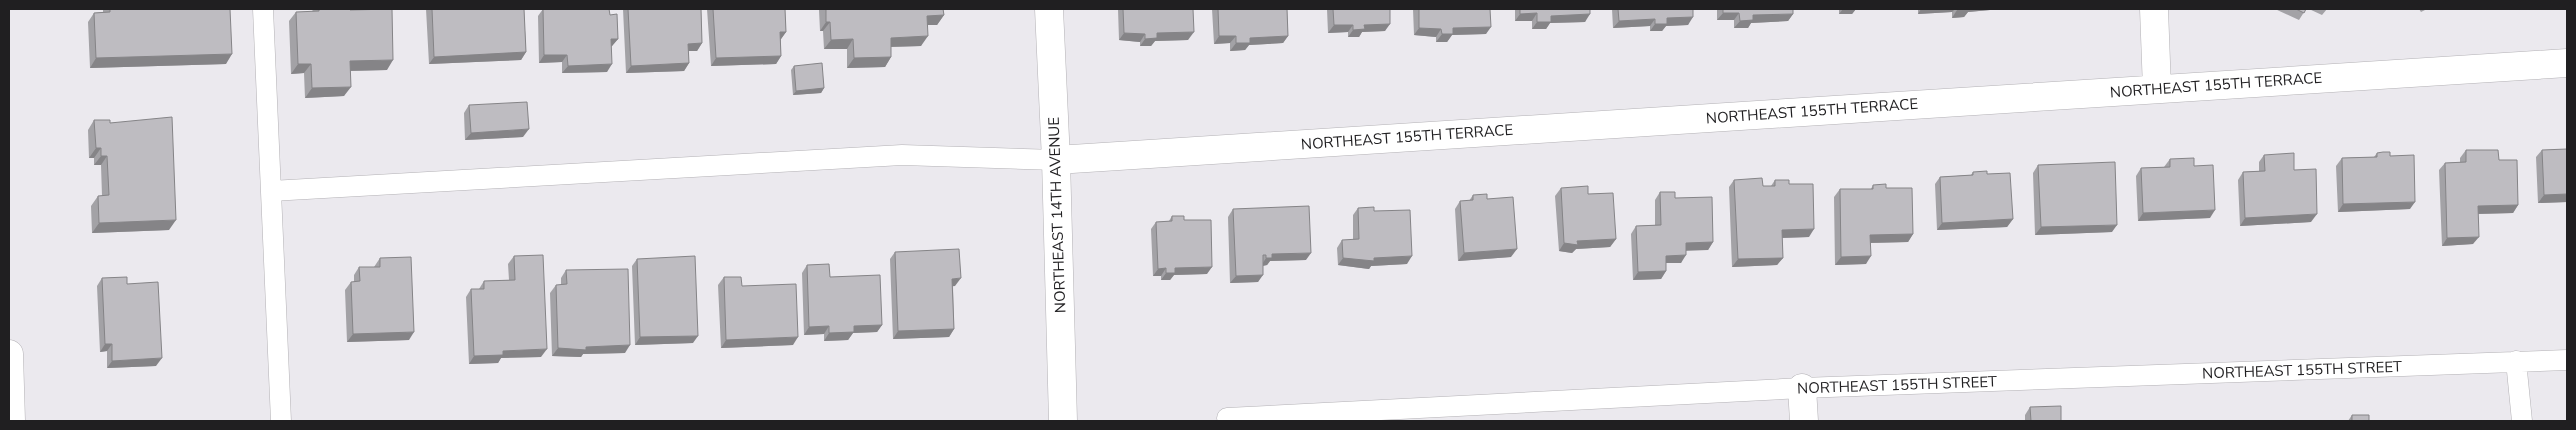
<svg xmlns="http://www.w3.org/2000/svg" width="2576" height="430" font-family="'Nunito Sans',sans-serif">
  <style>
    .lines { fill: none; stroke-linecap: round; stroke-linejoin: round }
    .service-casing { stroke: #b3b1b5; stroke-width: 21 }
    .minor-casing { stroke: #b3b1b5; stroke-width: 29 }
    .tertiary-casing { stroke: #b3b1b5; stroke-width: 29 }
    .service { stroke: #fff; stroke-width: 20 }
    .minor { stroke: #fff; stroke-width: 28 }
    .tertiary { stroke: #fff; stroke-width: 28 }
    .wall { fill: #a3a2a6 }
    .shaded-wall { fill: #858487 }
    .building { fill: #bebcc1; stroke: #858487 }
    .labels { text-anchor: middle; dominant-baseline: central; stroke-width: 4.5; stroke-linejoin: round; paint-order: stroke }
    .street-label { font-size: 15px; fill: #201f21; stroke: #fff }
  </style>
  <rect width="100%" height="100%" fill="#ebe9ee"/>
  <g class="lines">
    <defs>
      <path id="service" d="M263,9L281,421
        M271,191L902,155L1056,160
        M2516,361L2522,421
        M1227,418L1802,388L2567,360"/>
      <path id="minor" d="M2154,9L2157,89
        M1056,160L2567,63
        M9,354L11,421
        M1802,388L1804,421"/>
      <path id="tertiary" d="M1049,9L1056,160L1063,421"/>
    </defs>
    <!-- service casing -->
    <use href="#service" class="service-casing"/>
    <!-- minor casing -->
    <use href="#minor" class="minor-casing"/>
    <!-- tertiary casing -->
    <use href="#tertiary" class="tertiary-casing"/>
    <!-- service -->
    <use href="#service" class="service"/>
    <!-- minor -->
    <use href="#minor" class="minor"/>
    <!-- tertiary -->
    <use href="#tertiary" class="tertiary"/>
  </g>
  <!-- wall -->
  <path class="wall" d="M103,9H230L226,64L90,68L88,22L94,13L103,12Z
    M313,9H350L387,70L350,71L344,96L305,98L304,73L291,74L289,21L296,12H312Z
    M426,9H524L526,52L521,60L429,64Z
    M543,9L610,15L618,39L612,46L611,47L607,72L562,73V62L539,63L538,16Z
    M623,9H701L702,43L697,51H688L689,63L684,71L626,73Z
    M707,9H785L786,32L781,39V56L776,64L711,66Z
    M819,9H943L944,15L937,25H927L921,46L891,47V57L885,67L847,68V49H824L823,31H820L819,10Z
    M1118,9H1193L1188,40L1155,41L1151,46H1140V42L1119,40Z
    M1212,9H1287L1288,36L1283,43L1249,45L1245,50L1230,51V43L1214,44Z
    M1327,9H1390L1385,31L1362,32L1359,37H1348V32L1328,33Z
    M1413,9H1490L1486,34L1452,35L1447,42H1436V37L1414,35Z
    M1515,9H1590L1585,22L1550,23L1546,29H1532V21H1515Z
    M1612,9H1693L1688,25L1666,26L1662,31H1650V26L1613,28Z
    M1717,9H1793V14L1788,21L1751,23L1748,28H1734V20H1717Z
    M1817,9H1867H1856L1852,14H1839V10H1817Z
    M1918,9H1991L1990,10L1968,12L1964,17L1952,18V12L1918,14Z
    M2275,9H2306L2299,20Z
    M2309,9H2327L2322,15Z
    M2419,9H2427L2421,12Z
    M794,66L824,88L821,93L793,95L791,70Z
    M469,105L523,137L465,140L464,113Z
    M94,120L110,123L169,230L92,233L91,206L98,196H102L101,165H94V158H89L88,130Z
    M2466,150L2499,160L2518,205L2513,213L2478,214L2473,244L2442,246L2439,170L2445,163L2460,162V158Z
    M2542,150L2567,202L2538,203L2536,157Z
    M2377,153L2390,156L2410,209L2338,212L2336,166L2342,158L2374,157Z
    M2264,155L2294,170L2311,222L2240,226L2238,180L2243,172L2259,171V162Z
    M2170,159L2194,166L2210,218L2138,221L2136,176L2141,168L2164,167Z
    M2038,165L2112,232L2035,235L2033,173Z
    M1973,172L1987,174L2013,219L2007,227L1937,230L1935,184L1940,177L1971,175Z
    M1734,180L1763,186H1771L1775,180L1789,184L1809,237L1782,238L1783,258L1777,265L1732,267L1729,187Z
    M1873,185L1886,188L1913,234L1908,242L1871,243L1866,264L1835,265L1834,197L1840,189H1871Z
    M1561,188L1588,194L1616,239L1610,247L1576,249L1572,253L1559,251L1555,196Z
    M1660,192L1675,198L1713,242L1708,250H1686L1681,263H1666V271L1661,279L1633,280L1631,234L1636,226L1655,225V200Z
    M1473,195L1487,199L1511,257L1458,261L1455,209L1460,201H1469Z
    M1358,208L1374,211L1407,264L1371,266L1369,269L1338,265L1337,248L1342,240H1353V215Z
    M1233,209L1306,260L1270,261L1267,265L1263,266L1258,282L1230,283L1228,217Z
    M1172,216L1184,220L1207,274L1174,275L1170,280H1161V276H1153L1151,229L1156,222L1169,221Z
    M895,252L955,286H953L954,329L949,337L893,339L890,259Z
    M514,256L541,357L501,358L498,363L469,364L466,297L471,289H479L484,281L509,280L508,264Z
    M380,258L409,340L347,342L345,290L351,282H354V275L359,267H374Z
    M637,259L693,343L635,345L632,266Z
    M807,265L830,277L882,325L877,332L853,333L848,340L824,341V334L804,335L802,273Z
    M566,270L625,353L583,354L581,357L552,356L550,293L556,285H561V278Z
    M724,277L742,286L793,345L721,348L718,285Z
    M102,278L127,284L156,366L107,368V351L100,352L97,286Z
    M2030,407L2061,421H2025V415Z
    M2352,415L2369,421H2348Z"/>
  <!-- shaded-wall -->
  <path class="shaded-wall" d="M1818,9H1840L1839,10H1817Z
    M1843,9H1867H1856L1852,14H1839Z
    M1921,9H1955L1952,12L1918,14Z
    M1965,9H1991L1990,10L1968,12L1964,17L1952,18L1957,10Z
    M1537,13L1532,21H1515L1520,14Z
    M1723,13H1739L1734,20H1717Z
    M1590,14L1585,22L1550,23L1546,29H1532L1537,22L1551,16Z
    M1793,14L1788,21L1751,23L1748,28H1734L1740,21L1753,15Z
    M944,15L937,25H921L927,16Z
    M1693,17L1688,25L1666,26L1662,31H1650L1655,24L1667,18Z
    M1655,19L1650,26L1613,28L1619,21Z
    M826,22H830L823,31H820Z
    M1390,24L1385,31L1362,32L1359,37H1348L1353,30L1364,25Z
    M1334,25H1353L1348,32L1328,33Z
    M1491,27L1486,34L1452,35L1447,42H1436L1442,34L1453,28Z
    M1419,28L1441,29L1436,37L1414,35Z
    M780,32H786L781,39L775,40Z
    M1194,32L1188,40L1155,41L1151,46H1140L1145,39L1157,33Z
    M1124,33L1145,34L1140,42L1119,40Z
    M928,36L921,46L884,47L891,38Z
    M1219,36H1236L1230,43L1214,44Z
    M1288,36L1283,43L1249,45L1245,50L1230,51L1236,43L1250,38Z
    M611,39H618L612,46L606,47Z
    M853,39L847,49H824L831,40Z
    M702,43L697,51H682L688,44Z
    M526,52L521,60L429,64L434,57Z
    M232,54L226,64L90,68L96,58Z
    M544,55H567L562,62L539,63Z
    M781,56L776,64L711,66L716,58Z
    M891,57L885,67L847,68L854,58Z
    M393,60L387,70L343,71L350,61Z
    M689,63L684,71L626,73L631,66Z
    M298,64H311L304,73L291,74Z
    M612,64L607,72L562,73L568,66Z
    M351,87L344,96L305,98L312,88Z
    M824,88L821,93L793,95L796,91Z
    M529,129L523,137L465,140L471,133Z
    M96,148H101L94,158H89Z
    M101,156H107L101,165H94Z
    M2567,194V202L2538,203L2544,195Z
    M2415,202L2410,209L2338,212L2343,204Z
    M2518,205L2513,213L2473,214L2478,206Z
    M2215,210L2210,218L2138,221L2143,213Z
    M2317,214L2311,222L2240,226L2245,218Z
    M2013,219L2007,227L1937,230L1942,223Z
    M176,220L169,230L92,233L99,223Z
    M2117,225L2112,232L2035,235L2041,227Z
    M1814,229L1809,237L1776,238L1782,230Z
    M1913,234L1908,242L1865,243L1870,235Z
    M2479,237L2473,244L2442,246L2447,238Z
    M1616,239L1610,247L1576,249L1572,253L1559,251L1564,243L1577,241Z
    M1713,242L1708,250L1681,251L1686,243Z
    M1517,249L1511,257L1458,261L1464,253Z
    M1311,253L1306,260L1270,261L1267,265L1261,266L1266,258L1272,254Z
    M1686,255L1681,263H1661L1666,256Z
    M1412,256L1407,264L1371,266L1369,269L1338,265L1343,258H1374Z
    M1871,256L1866,264L1835,265L1841,257Z
    M1783,258L1777,265L1732,267L1738,259Z
    M1212,267L1207,274L1174,275L1170,280H1161L1166,273L1175,268Z
    M1166,268L1161,276H1153L1158,269Z
    M1666,271L1661,279L1633,280L1638,272Z
    M1263,275L1258,282L1230,283L1236,276Z
    M961,278L955,286L947,287L952,279Z
    M882,325L877,332L853,333L848,340L824,341L829,333L854,326Z
    M829,326L824,334L804,335L809,327Z
    M954,329L949,337L893,339L898,331Z
    M414,332L409,340L347,342L353,334Z
    M698,336L693,343L635,345L640,337Z
    M798,337L793,345L721,348L726,340Z
    M105,344H112L107,351L100,352Z
    M630,345L625,353L583,354L581,357L552,356L558,348Z
    M547,349L541,357L501,358L498,363L469,364L474,356L503,351Z
    M162,358L156,366L107,368L112,361Z"/>
  <!-- building -->
  <path class="building" d="M110,9H230L232,54L96,58L94,13L110,12Z
    M319,9H350V10L392,9L393,60L350,61L351,87L312,88L311,64H298L296,12L319,11Z
    M432,9H524L526,52L434,57Z
    M543,9H609L610,15L617,14L618,39H611L612,64L568,66L567,55H544Z
    M628,9H701L702,43L688,44L689,63L631,66Z
    M713,9H785L786,32H780L781,56L716,58Z
    M826,9H943L944,15L927,16L928,36L891,38V57L854,58L853,39L831,40L830,22H826Z
    M1123,9H1193L1194,32L1157,33V38L1145,39V34L1124,33Z
    M1218,9H1287L1288,36L1250,38V43H1236V36H1219Z
    M1333,9H1390V24L1364,25L1365,29L1353,30V25H1334Z
    M1419,9H1490L1491,27L1453,28V34H1442L1441,29L1419,28Z
    M1520,9H1590V14L1551,16V22H1537V13L1520,14Z
    M1618,9H1693V17L1667,18V24H1655V19L1619,21Z
    M1723,9H1793V14L1753,15V20L1740,21L1739,13H1723Z
    M1957,9H1969V10H1957Z
    M2296,9H2306L2304,13Z
    M822,63L824,88L796,91L794,66Z
    M527,102L529,129L471,133L469,105Z
    M172,117L176,220L99,223L98,196L109,195L107,156H101V148H96L94,120H110V123Z
    M2567,149V194L2544,195L2542,150Z
    M2466,150H2498L2499,160H2517L2518,205L2478,206L2479,237L2447,238L2445,163L2466,162Z
    M2383,152H2390V156L2414,155L2415,202L2343,204L2342,158L2377,157V153Z
    M2294,153V170L2316,169L2317,214L2245,218L2243,172L2265,171L2264,155Z
    M2194,158V166L2213,165L2215,210L2143,213L2141,168L2170,167V159Z
    M2115,162L2117,225L2041,227L2038,165Z
    M1987,171V174L2010,173L2013,219L1942,223L1940,177L1973,175V172Z
    M1762,178L1763,186H1775V180H1789V184H1813L1814,229L1782,230L1783,258L1738,259L1734,180Z
    M1886,184V188H1912L1913,234L1870,235L1871,256L1841,257L1840,189H1873V185Z
    M1588,186V194L1613,193L1616,239L1577,241L1578,245L1564,243L1561,188Z
    M1660,192H1675V198L1712,197L1713,242L1686,243V255L1666,256V271L1638,272L1636,226L1661,225Z
    M1487,194V199L1513,197L1517,249L1464,253L1460,201L1473,200V195Z
    M1309,206L1311,253L1272,254V258H1266V255H1263V275L1236,276L1233,209Z
    M1374,207V211L1410,210L1412,256L1374,258V261L1343,258L1342,240L1359,239L1358,208Z
    M1172,216H1184V220H1211L1212,267L1175,268V273H1166V268L1158,269L1156,222L1172,221Z
    M959,249L961,278L952,279L954,329L898,331L895,252Z
    M543,255L547,349L503,351V355L474,356L471,289H484V281L515,280L514,256Z
    M695,256L698,336L640,337L637,259Z
    M411,257L414,332L353,334L351,282L360,281L359,267H380V258Z
    M829,264L830,277L880,275L882,325L854,326V332L829,333V326L809,327L807,265Z
    M628,269L630,345L586,347V350L558,348L556,285L567,284L566,270Z
    M127,277V284L158,282L162,358L112,361V344H105L102,278Z
    M724,277H741L742,286L796,284L798,337L726,340Z
    M2061,406V421H2031L2030,407Z
    M2352,415H2369V421H2352Z"/>
  <g class="labels">
    <!-- street labels -->
    <g class="street-label">
      <text transform="translate(2216 85) rotate(-4)">NORTHEAST 155TH TERRACE</text>
      <text transform="translate(1812 111) rotate(-4)">NORTHEAST 155TH TERRACE</text>
      <text transform="translate(1407 137) rotate(-4)">NORTHEAST 155TH TERRACE</text>
      <text transform="translate(1057 215) rotate(-92)">NORTHEAST 14TH AVENUE</text>
      <text transform="translate(2302 370) rotate(-2)">NORTHEAST 155TH STREET</text>
      <text transform="translate(1897 385) rotate(-2)">NORTHEAST 155TH STREET</text>
    </g>
  </g>
  <!-- border -->
  <rect width="2576" height="430" fill="none" stroke="#201f21" stroke-width="20"/>
</svg>
